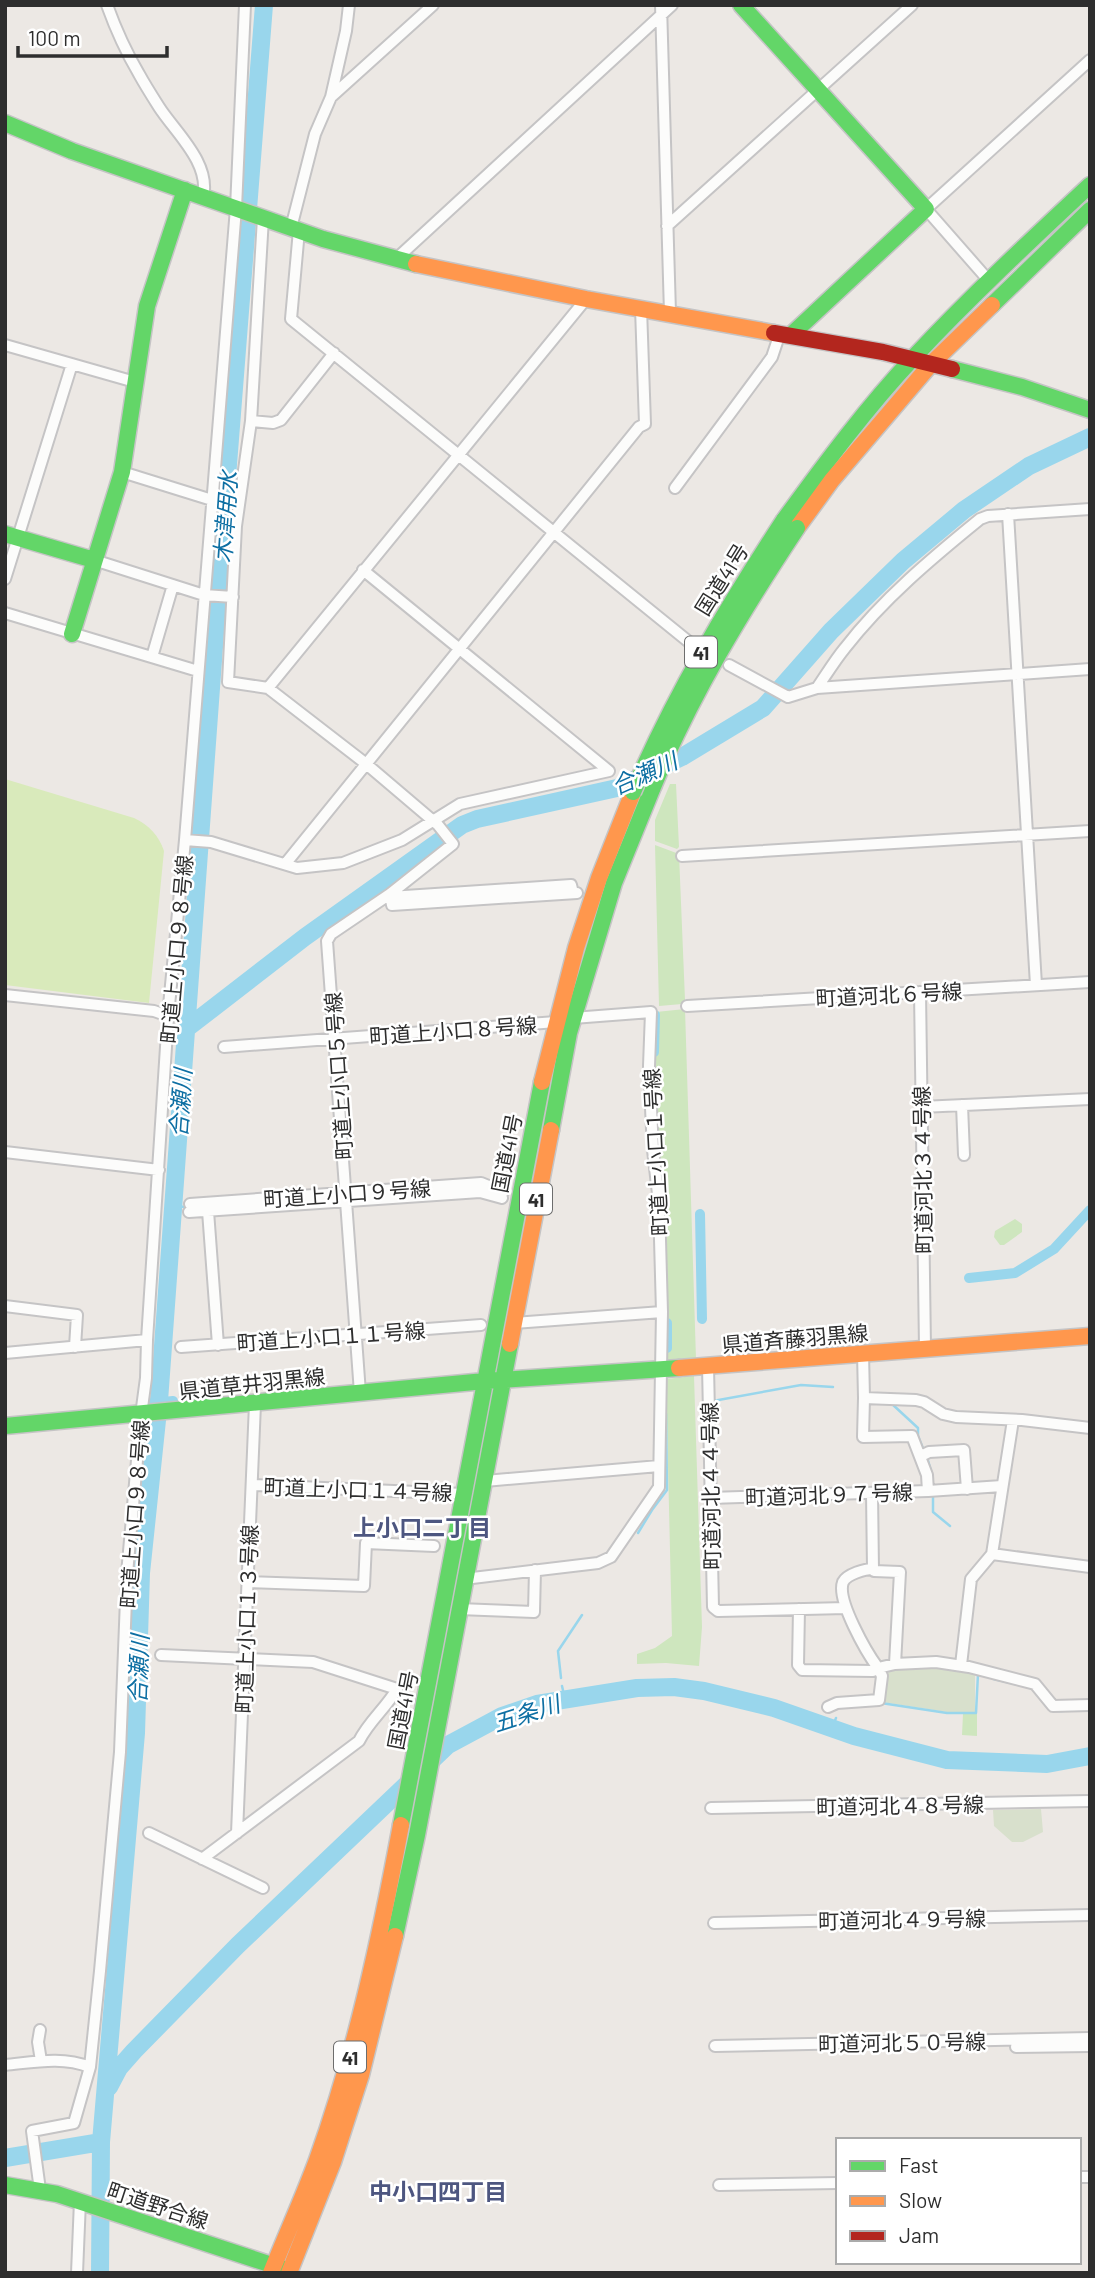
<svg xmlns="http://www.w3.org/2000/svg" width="1095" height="2278" font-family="Barlow,'Noto Sans JP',sans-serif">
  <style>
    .green { fill: #cee6be }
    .cemetery { fill: #d8e0cc }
    .pitch { fill: #d9eabb }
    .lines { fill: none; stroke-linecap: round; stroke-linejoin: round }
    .stream { stroke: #99d6ec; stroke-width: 2.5 }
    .canal { stroke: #99d6ec; stroke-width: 10 }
    .river { stroke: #99d6ec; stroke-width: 18 }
    .street-casing { stroke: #c5c4c5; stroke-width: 14 }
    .fast-casing { stroke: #c5c4c5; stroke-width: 19 }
    .slow-casing { stroke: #c5c4c5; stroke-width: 19 }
    .jam-casing { stroke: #c5c4c5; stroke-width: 19 }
    .street { stroke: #fcfcfb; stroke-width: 10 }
    .fast { stroke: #63d668; stroke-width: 16 }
    .slow { stroke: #ff974d; stroke-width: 16 }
    .jam { stroke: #b3261e; stroke-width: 16 }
    .fast-bridge-casing { stroke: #c6c5c4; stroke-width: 19; stroke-linecap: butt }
    .fast-bridge { stroke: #63d668; stroke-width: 16 }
    .labels { text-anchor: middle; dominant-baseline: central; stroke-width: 5; stroke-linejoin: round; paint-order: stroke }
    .shield { fill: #fff; stroke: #6d6d6d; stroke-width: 2 }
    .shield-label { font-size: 19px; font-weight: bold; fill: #2e2e2e }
    .street-label { font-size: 21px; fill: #2e2e2e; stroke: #fff }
    .water-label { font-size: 23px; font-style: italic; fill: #0d6fa3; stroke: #fff }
    .neighbourhood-label { font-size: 23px; font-weight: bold; fill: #4d5680; stroke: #fff }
  </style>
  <rect width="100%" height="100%" fill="#ece8e4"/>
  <!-- green -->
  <path class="green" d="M670,784H676L679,847L677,849L655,841V820Z
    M655,845L679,854L685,1000L682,1004L659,1006Z
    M685,1009L696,1359L667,1361L665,1225L658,1147L654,1068L656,1012Z
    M1015,1219L1022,1224V1232L1004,1245H1000L994,1237L995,1231Z
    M694,1376L702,1627L699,1666L666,1663L637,1664V1654L655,1648L672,1636L666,1379Z
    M963,1714H977V1736L962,1735Z"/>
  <!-- cemetery -->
  <path class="cemetery" d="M934,1665L975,1672V1712H947L882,1702L886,1676L893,1668Z
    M1041,1809L1043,1832L1023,1842H1012L994,1826L993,1810Z"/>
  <!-- pitch -->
  <path class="pitch" d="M5,779L134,818C149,825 159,836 164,851L149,1003L5,985Z"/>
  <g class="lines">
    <!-- stream -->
    <path class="stream" d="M173,1206L186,1207
      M713,1401L801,1385L833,1387
      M892,1404L918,1428V1436L924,1451
      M927,1457L931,1471
      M933,1495V1512L950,1526
      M638,1533L652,1510L667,1490L666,1414
      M561,1678L558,1651L582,1615
      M994,1679L1032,1688L1047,1707
      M562,1686L565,1699
      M881,1703L947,1713H976L978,1674
      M1058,1711L1090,1710
      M832,1728L836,1718"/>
    <!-- canal -->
    <path class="canal" d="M654,1052L655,1015
      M700,1214L702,1319
      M969,1278L1015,1273L1054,1249L1090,1210
      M667,1323V1348
      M145,1404L173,1401"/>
    <!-- river -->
    <path class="river" d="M186,1029L305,937L462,825L477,819L617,788L682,757L763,708L831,631L903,561L964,510L1029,466L1090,437
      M109,2087L119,2068L134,2051L238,1945L448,1745L502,1716L537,1704L637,1688L674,1687L704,1691L774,1708L854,1736L947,1760L1047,1764L1090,1756
      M5,2158L101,2142
      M100,2273L101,2142L136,1733L141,1573L159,1401L218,592L264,5"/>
    <defs>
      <path id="street" d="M107,5C116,30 126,52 139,74C145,85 152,96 159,107C175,132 211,163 203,197
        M661,5L670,313
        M331,97L346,31L349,5
        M667,226L912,5
        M291,228L315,134L331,97L433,5
        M299,230L291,319L689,642
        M395,260L672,5
        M990,282L926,209L1090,60
        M5,345L135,382
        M334,353L281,420L273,423L251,421L236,526L228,682L268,688L365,763L438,825L453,844L390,894L331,934L327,941L360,1393
        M251,421L263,218
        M122,472L212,500
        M675,488L772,357L780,333
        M1008,514L1036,985
        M94,560L204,595L233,597
        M5,579L72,364
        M5,613L198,671
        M152,657L173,585
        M729,665L788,697L817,688L1090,669
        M268,688L586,299
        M817,688C826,675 835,660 845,648C883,599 932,558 980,519L988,516L1090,509
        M185,840L211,842L297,868L343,863L402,840L460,804L609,771L363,570
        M682,856L1090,831
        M286,863L639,427L645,424L641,308
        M390,894L392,905L577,893
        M390,897L571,885L573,893
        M920,992L925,1348
        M5,995L154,1011L168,1016
        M687,1006L1090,982
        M224,1047L556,1022
        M962,1105L964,1155
        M921,1107L1090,1099
        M5,1152L159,1170
        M190,1204L481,1183L503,1192
        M208,1211L218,1345
        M189,1212L480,1192L502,1198
        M5,1306L77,1315L75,1347
        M514,1323L662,1312
        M181,1347L481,1325
        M5,1353L147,1340
        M863,1353L864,1398L916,1400L924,1402L943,1414L956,1417L1022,1420L1090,1428
        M708,1366L713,1607L718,1611L846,1608
        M921,1456L929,1452L964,1450L967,1489
        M485,1481L659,1466
        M252,1485L464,1494
        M928,1491L1002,1486
        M872,1493L873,1569L874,1571L900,1572L895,1664
        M710,1498L928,1491L927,1475L912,1436L863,1437L864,1398
        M992,1554L1090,1567
        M873,1569C865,1569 847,1574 843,1582C836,1600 867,1653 878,1668L895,1664L936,1662L969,1667L1035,1684L1053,1706L1090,1705
        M464,1579L598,1563L611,1557L659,1487L662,1312L659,1203L653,1150L649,1066L651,1012L573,1018
        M248,1582L364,1586L366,1543L434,1546
        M459,1609L534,1612L535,1570
        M799,1609L798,1665L802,1670L873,1671L878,1668L882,1676L879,1700L837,1703L828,1707
        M161,1655L313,1662L397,1689C386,1708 369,1721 359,1741L202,1859
        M961,1665L971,1579L992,1554L1013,1420
        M711,1808L1090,1801
        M149,1833L263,1888
        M237,1833L255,1404
        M714,1923L1090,1915
        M40,2030L38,2042L41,2061
        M715,2046L1090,2038
        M1016,2047L1090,2046
        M5,2065C35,2062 62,2056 90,2067
        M1079,2177H1090
        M719,2185L838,2183
        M40,2190L32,2131L74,2123L90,2067L100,1971L120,1752L127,1574L141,1415L146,1378L147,1340L168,1016L185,840L236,208L245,5
        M77,2273L80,2201"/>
      <path id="fast" d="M741,5L926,209L791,335
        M5,123L72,151L323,239L416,264
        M992,305L1090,210
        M952,369L1022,387L1090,410
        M784,520C824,465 867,407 914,357C970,297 1030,241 1090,185
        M5,534L94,560
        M72,634L122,472L147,306L185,190
        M551,1130L569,1033L614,883L653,787
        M5,1426L485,1381L679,1368
        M401,1825L542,1082
        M395,1936L417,1835L510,1344
        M5,2185L57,2194L284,2269"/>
      <path id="slow" d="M416,264L586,299L774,333
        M797,528L832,480L931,364L992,305
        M542,1082L576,948L599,878L633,792
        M510,1344L551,1130
        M679,1368L1090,1336
        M271,2273C286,2235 303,2198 317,2160C356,2051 380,1938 401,1825
        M289,2273L333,2162L361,2075L395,1936"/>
      <path id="jam" d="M774,333L883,352L952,369"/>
    </defs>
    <!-- street casing -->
    <use href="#street" class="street-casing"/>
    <!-- fast casing -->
    <use href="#fast" class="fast-casing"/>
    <!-- slow casing -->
    <use href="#slow" class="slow-casing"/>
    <!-- jam casing -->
    <use href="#jam" class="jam-casing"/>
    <!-- street -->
    <use href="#street" class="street"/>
    <!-- fast -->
    <use href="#fast" class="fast"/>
    <!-- slow -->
    <use href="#slow" class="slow"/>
    <!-- jam -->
    <use href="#jam" class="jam"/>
    <defs>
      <path id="fast-bridge" d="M653,787C691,695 742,611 797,528
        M633,792C674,696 727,607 784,520"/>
    </defs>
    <!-- fast-bridge casing -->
    <use href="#fast-bridge" class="fast-bridge-casing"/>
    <!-- fast-bridge -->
    <use href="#fast-bridge" class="fast-bridge"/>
  </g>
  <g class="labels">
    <!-- shield labels -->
    <g class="shield">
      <rect x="685" y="636.5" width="32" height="31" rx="5"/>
      <rect x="520" y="1183.5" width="32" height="31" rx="5"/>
      <rect x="334" y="2041.5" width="32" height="31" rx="5"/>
    </g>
    <g class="shield-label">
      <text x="701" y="652">41</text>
      <text x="536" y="1199">41</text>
      <text x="350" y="2057">41</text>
    </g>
    <!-- street labels -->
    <g class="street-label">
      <text transform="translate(721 579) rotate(-58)">国道41号</text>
      <text transform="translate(176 949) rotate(-85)">町道上小口９８号線</text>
      <text transform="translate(889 994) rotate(-3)">町道河北６号線</text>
      <text transform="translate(453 1030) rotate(-4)">町道上小口８号線</text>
      <text transform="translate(338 1076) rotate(-94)">町道上小口５号線</text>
      <text transform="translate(655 1152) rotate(-93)">町道上小口１号線</text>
      <text transform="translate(506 1153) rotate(-79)">国道41号</text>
      <text transform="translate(922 1170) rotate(-91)">町道河北３４号線</text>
      <text transform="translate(347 1193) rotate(-4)">町道上小口９号線</text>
      <text transform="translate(331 1336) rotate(-4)">町道上小口１１号線</text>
      <text transform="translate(795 1338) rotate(-5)">県道斉藤羽黒線</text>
      <text transform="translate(252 1383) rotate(-6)">県道草井羽黒線</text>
      <text transform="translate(710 1486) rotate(-91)">町道河北４４号線</text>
      <text transform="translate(358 1489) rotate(2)">町道上小口１４号線</text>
      <text transform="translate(829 1494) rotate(-2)">町道河北９７号線</text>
      <text transform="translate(134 1514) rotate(-86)">町道上小口９８号線</text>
      <text transform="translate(246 1619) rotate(-88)">町道上小口１３号線</text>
      <text transform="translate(402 1710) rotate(-79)">国道41号</text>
      <text transform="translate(900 1805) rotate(-1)">町道河北４８号線</text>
      <text transform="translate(902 1919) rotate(-1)">町道河北４９号線</text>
      <text transform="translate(902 2042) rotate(-1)">町道河北５０号線</text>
      <text transform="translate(158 2205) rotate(18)">町道野合線</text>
    </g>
    <!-- water labels -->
    <g class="water-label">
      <text transform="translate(225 517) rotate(-86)">木津用水</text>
      <text transform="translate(644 773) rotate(-24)">合瀬川</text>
      <text transform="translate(180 1103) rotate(-86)">合瀬川</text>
      <text transform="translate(138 1669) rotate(-88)">合瀬川</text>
      <text transform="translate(526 1713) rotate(-18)">五条川</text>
    </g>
    <!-- neighbourhood labels -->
    <g class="neighbourhood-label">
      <text x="422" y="1527">上小口二丁目</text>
      <text x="438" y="2191">中小口四丁目</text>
    </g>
  </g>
  <!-- border -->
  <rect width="1095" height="2278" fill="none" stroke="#2e2e2e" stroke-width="14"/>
  <!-- legend -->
  <rect x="836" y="2138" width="245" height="126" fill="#ffffff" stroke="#ababab" stroke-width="2"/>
  <rect x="850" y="2161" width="35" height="10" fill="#63d668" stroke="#ababab" stroke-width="2"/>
  <text x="899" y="2173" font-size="21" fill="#2e2e2e">Fast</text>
  <rect x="850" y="2196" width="35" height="10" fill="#ff974d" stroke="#ababab" stroke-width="2"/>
  <text x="899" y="2208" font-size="21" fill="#2e2e2e">Slow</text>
  <rect x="850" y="2231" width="35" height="10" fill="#b3261e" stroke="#ababab" stroke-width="2"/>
  <text x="899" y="2243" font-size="21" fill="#2e2e2e">Jam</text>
  <!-- scale -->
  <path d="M18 46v10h149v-10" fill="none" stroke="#2e2e2e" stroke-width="3.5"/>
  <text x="28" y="46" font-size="21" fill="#2e2e2e" stroke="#ffffff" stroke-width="5" paint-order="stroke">100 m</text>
</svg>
